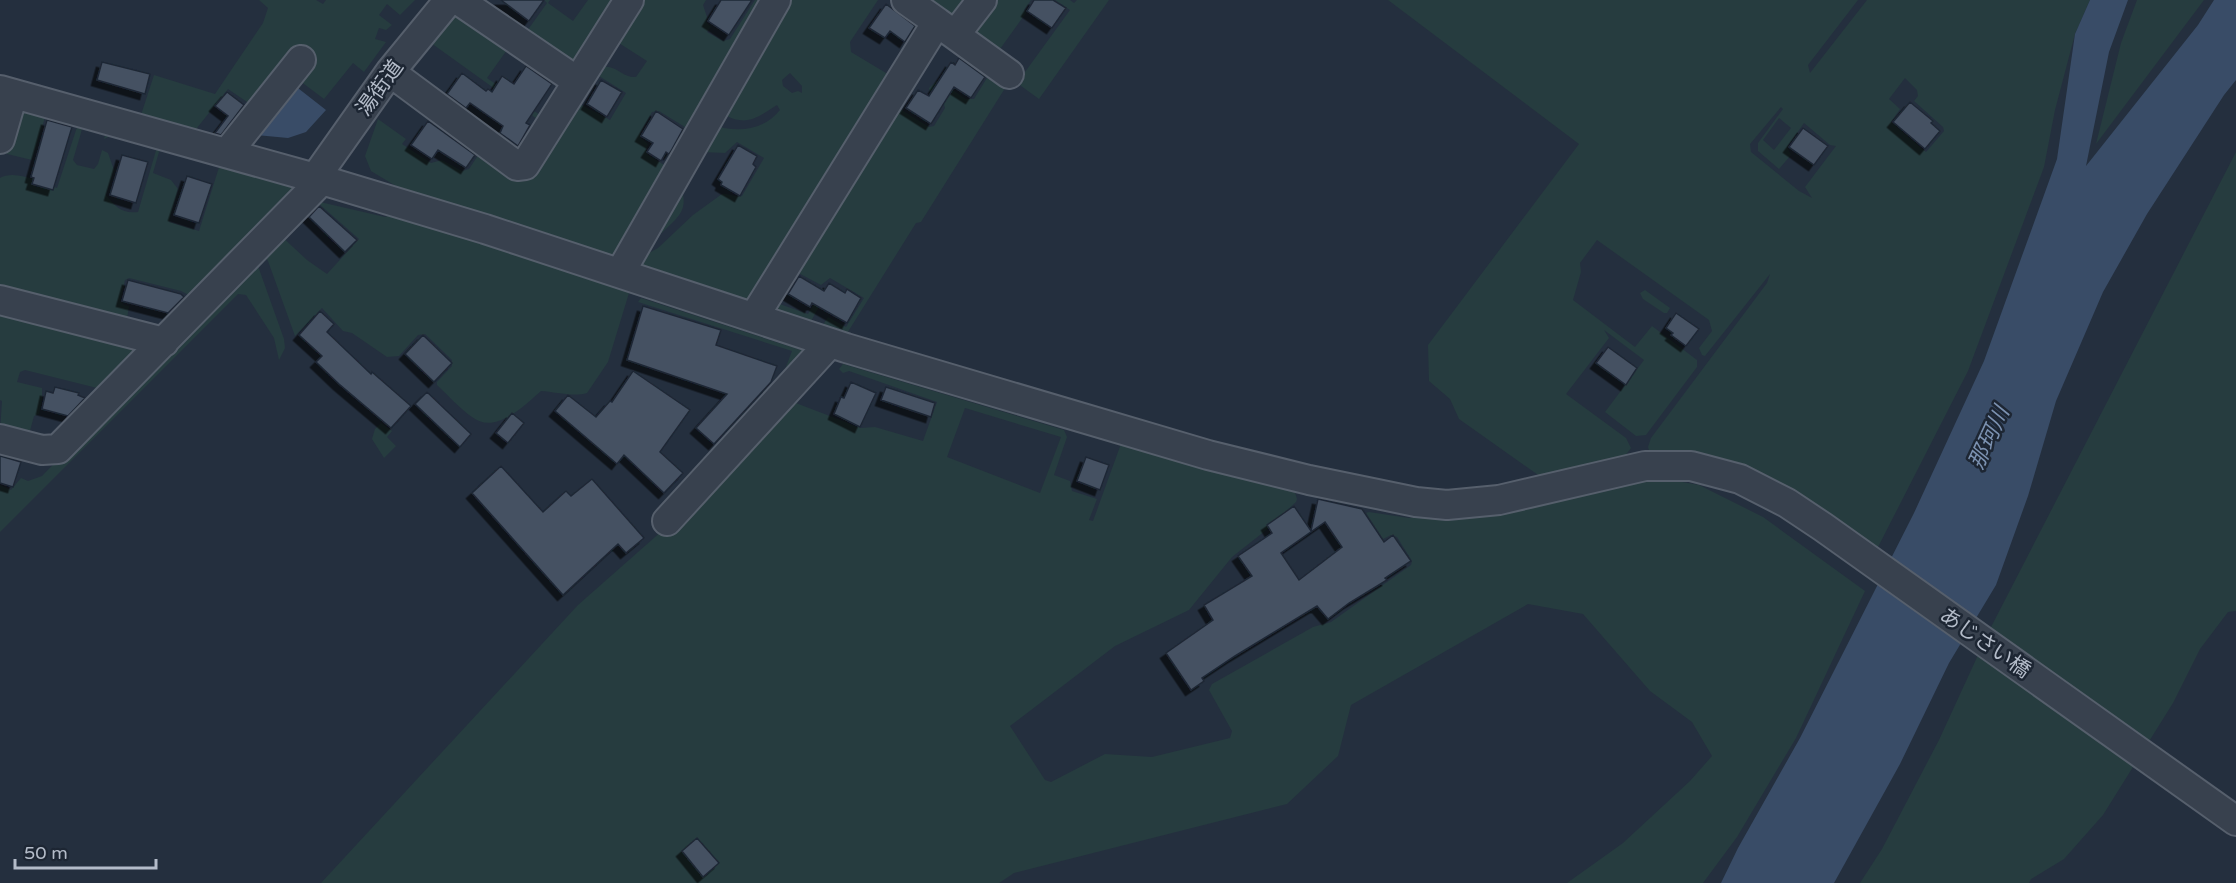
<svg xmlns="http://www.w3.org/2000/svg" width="2236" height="883" font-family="'Varela Round','Noto Sans JP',sans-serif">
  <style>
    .green { fill: #263c3f; fill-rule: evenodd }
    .water { fill: #394c67 }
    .building { fill: #455162; stroke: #1f2835; stroke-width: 1.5; fill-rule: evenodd; filter: url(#shadow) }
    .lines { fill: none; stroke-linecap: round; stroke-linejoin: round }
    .minor-casing { stroke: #565f6c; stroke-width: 32 }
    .minor { stroke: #38414e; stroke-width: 28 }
    .labels { text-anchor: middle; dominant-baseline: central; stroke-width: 5; stroke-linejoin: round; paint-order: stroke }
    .street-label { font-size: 21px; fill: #b4bcc9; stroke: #1d2633 }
    .water-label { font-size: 22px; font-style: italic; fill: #7c92b1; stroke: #1d2633 }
  </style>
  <defs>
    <filter id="shadow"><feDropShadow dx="-5.5" dy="5.5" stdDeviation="0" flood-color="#0009"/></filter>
  </defs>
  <rect width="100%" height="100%" fill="#242f3e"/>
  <!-- green -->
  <path class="green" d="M259,0H316L323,4L326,0H415L400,15L387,4L379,15L392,25L386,30L379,28L375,39L386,42L364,72L353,63L324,99L292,75L250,104L228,89L193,133L140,118L154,75L215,94L263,23L268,8Z
    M544,0H550L548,3L573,21L588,0H619L576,71L522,38L547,3Z
    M634,0H706L703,5L707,17L706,22L711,27L707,32L723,41L730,39L755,0H878L850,42L851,52L896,79L754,303L631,263L658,248L693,215L722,194C729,193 735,198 742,196L764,158L737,142L725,153L701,152L710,124C735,133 762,132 780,110L777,105C758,117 747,127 725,115L693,132L659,111L652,112L640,133L641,138L648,144L646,150L648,155L669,168L623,261L401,189L371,171L365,156L378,119L406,139L402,144L431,163L442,160L462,171L469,169L483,148L516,170L576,102L610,120L626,93L599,76L592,82L594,63C600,66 603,66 609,67C619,69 625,78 636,77L647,61L611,38ZM790,73L802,86V93L798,91L792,93L783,86L782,80Z
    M916,0H966L954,14L941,18Z
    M990,0H1031L1024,10L1026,13L995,56L963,36Z
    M1055,0H1070L1074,3L1077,0H1109L1039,99L1017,83L1070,10Z
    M1388,0H1858L1808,65L1810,73L1867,0H2090L2075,34L2055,110L2044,167L1968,371L1876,551L1650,453L1648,447L1651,438L1767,283L1770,274L1705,356L1702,355L1699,348L1712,331L1709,320L1597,240L1580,263L1581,272L1573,300L1635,347L1652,326L1697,360V367L1646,435L1636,436L1605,412L1644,360L1604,330L1609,338L1566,394L1626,438L1631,448L1625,456L1541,477L1459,419L1450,399L1429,381L1428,345L1579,144ZM1905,78L1917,90L1918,96L1914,101L1943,127L1944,131L1926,152L1891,122L1900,109L1889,99ZM1781,107L1783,109L1758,143V151L1779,169L1791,155L1787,147L1804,123L1830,145L1836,146L1805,187L1812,198L1799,191L1751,152L1750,144ZM1779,118L1791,128L1774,150L1763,140Z
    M2137,0H2204L2096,144L2121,43Z
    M457,10L512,43L487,78L540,115L544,124L431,43Z
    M985,69L1007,85L921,222L916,223L846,335L823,325L828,317L846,327L864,298L830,278L821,285L791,269L897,107L929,127L934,126L945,108L943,101L930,93L929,88L938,80L966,99H974L987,78Z
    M16,105L46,114L32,160L3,153Z
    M79,121L83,122L81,133L73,160L77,165L94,169L98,164L102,150L108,153L114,170L106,195C116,207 122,214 138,212L157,147L115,134L104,139L106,132L111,130L161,145L153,173L171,180L178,189L169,222L199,231L221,161L297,182L302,186L303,191L195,298L181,291L129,278L125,280L120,301L124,305L129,306L127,319L118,323L67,311L63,325L142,348L145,354L85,415L90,397L97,388L25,370L20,372L17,382L42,388V399L39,414L34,416L28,438L0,432L2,401L0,400V178C16,169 41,183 57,188Z
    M2236,152V611L2228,612L2200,649L2173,703L2103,815L2064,859L2031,879L2029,883H1860L1882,849L1939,740L1990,629Z
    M678,180C693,213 676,217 655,240Z
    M320,202L385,217L396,213L625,283L629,293L608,362L587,393C574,397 555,392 541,391C524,406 495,435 472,417C459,408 448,395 437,385V382L452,366V360L425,334L418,335L399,356L387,357L352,333L343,331L322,308L295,336L268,261L262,252L279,234L307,260L327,274L359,239L318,203Z
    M251,261L258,266L284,339L285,348L279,360L274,338L246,295L238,294L0,532V485L11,490L21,478L28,481L42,476Z
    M1645,290L1670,308L1667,313H1664L1643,299L1640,293Z
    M641,298L813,354L752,420L749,417L781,380L792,351L638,302Z
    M774,302L808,314L815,302L820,305L810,323L768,310Z
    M843,364L1064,430L1067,437L1054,475L1070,481L1072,491L1097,499L1089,520L1093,521L1122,441L1293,486L1297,499L1296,502L1265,531L1232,557L1189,610L1115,646L1010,726L1045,780L1051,782L1105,754L1152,757L1230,738L1232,731L1209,690L1212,684L1313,627L1331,622L1411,565L1412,561L1397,537L1391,535L1383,539L1366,513L1369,512L1409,518L1417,516L1493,514L1538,506L1654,477L1699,485L1763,517L1865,591L1796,738L1737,837L1703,883H1567L1623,843L1690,781L1712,756L1692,722L1650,691L1583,614L1528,604L1351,705L1338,756L1287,804L1014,873L999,883H321L578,605L680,515L788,400L861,428L875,427L923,441L937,402L849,371L843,373L839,369ZM965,408L1061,437L1040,493L947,457Z
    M381,423L392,431L387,437L396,446L384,458L372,439L375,429Z"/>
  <!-- water -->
  <path class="water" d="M2090,0H2128L2109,52L2086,166L2198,25L2214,0H2236V80L2224,95L2147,214L2103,292L2056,401L2028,496L1996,585L1949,663L1900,764L1834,883H1721L1738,848L1800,738L1914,513L1984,361L2057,159L2075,34Z
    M294,85L326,110L306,132L288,138L256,135Z"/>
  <!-- building -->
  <path class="building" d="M501,0H544L529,21Z
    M721,0H752L729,35L708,21Z
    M1034,0H1053L1066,8L1052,28L1027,11Z
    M886,4L915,26L905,42L890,31L885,38L869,28Z
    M959,58L985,77L971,98L954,87L931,124L906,108L918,90L929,96L951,62L955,65Z
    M102,62L150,74L145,94L97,80Z
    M526,66L552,84L526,123L530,125L518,146L500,133L503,126L470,103L466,108L447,94L462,73L486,91L488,89L492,92L502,76L514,84Z
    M601,80L622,92L607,117L587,104Z
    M227,92L244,105L221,135L215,133L228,116L215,106Z
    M1910,102L1933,121L1931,123L1940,131L1925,149L1893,122Z
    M656,111L683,129L671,151L669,154L666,152L661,161L647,152L653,143L641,136Z
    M47,120L72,127L53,190L32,184L34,178L31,177Z
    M428,121L475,155L466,168L438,150L432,159L411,145Z
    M1803,128L1828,146L1814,165L1789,147Z
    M738,145L757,156L753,164L756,167L740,196L721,185L722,182L718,179Z
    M122,155L148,162L136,203L110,195Z
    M187,176L212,184L199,223L174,215Z
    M319,206L357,240L345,252L309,217Z
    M799,276L824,291L829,283L845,293L847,289L861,298L847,323L812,303L810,307L788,294Z
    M128,280L181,294L184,297L168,313L122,301Z
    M643,306L721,330L716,345L777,366L771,382L714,444L696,428L727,394L627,360Z
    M320,311L334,324L327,332L371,374L372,372L411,406L391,428L339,384L316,362L322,356L299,335Z
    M1676,313L1699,329L1686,346L1671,335L1673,333L1666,328Z
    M423,335L452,363L434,382L405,354Z
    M1608,347L1637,368L1626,385L1596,363Z
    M633,371L690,410L660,452L683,473L664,493L624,455L617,464L555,411L568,395L596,417L610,401L612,402Z
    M851,382L876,393L860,427L834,414L841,397L844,398Z
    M55,387L79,393L78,395L85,398L68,416L42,409L46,391L53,393Z
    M886,387L935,403L931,417L881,400Z
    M427,392L471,434L460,447L415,404Z
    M512,413L524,423L508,443L496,433Z
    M0,456L21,462L13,487L0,483Z
    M1086,457L1109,465L1100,490L1077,481Z
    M501,466L543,512L566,491L571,496L592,479L644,538L626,553L618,544L563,595L472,493Z
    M1318,499L1362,509L1384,542L1393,535L1411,561L1385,578L1387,580L1349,603L1328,619L1317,606L1235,656L1202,678L1204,681L1191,690L1166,653L1213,620L1204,605L1252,576L1238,556L1272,533L1267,525L1294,506L1311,531ZM1325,522L1342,547L1299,580L1281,553Z
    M697,838L719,863L703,877L682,851Z"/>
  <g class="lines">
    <defs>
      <path id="minor" d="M458,0L577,81
        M937,22L1009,74
        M955,35L982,0
        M390,72L517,166L525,165L629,0
        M0,90L322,180L485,229L846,348L1208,455L1309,480L1416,502L1447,505L1499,500L1645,466H1691L1740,479L1787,503L1823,527L2236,821
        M0,139L13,94
        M227,153L301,60
        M315,178L390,72L449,0
        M620,273L776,0
        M0,300L164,342
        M754,317L937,22L906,0
        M0,439L42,450L58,449L322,180
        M667,521L830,343"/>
    </defs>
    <!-- minor casing -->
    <use href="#minor" class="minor-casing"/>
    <!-- minor -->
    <use href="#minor" class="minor"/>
  </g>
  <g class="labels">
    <!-- street labels -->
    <g class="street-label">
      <text transform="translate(380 88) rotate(-54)">湯街道</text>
      <text transform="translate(1985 643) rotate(35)">あじさい橋</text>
    </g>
    <!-- water labels -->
    <g class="water-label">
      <text transform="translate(1989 438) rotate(-65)">那珂川</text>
    </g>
  </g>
  <!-- scale -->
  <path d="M15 859v9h141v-9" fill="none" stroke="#b4bcc9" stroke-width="3"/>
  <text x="24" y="859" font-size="18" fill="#b4bcc9" stroke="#1d2633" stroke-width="4.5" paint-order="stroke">50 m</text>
</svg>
